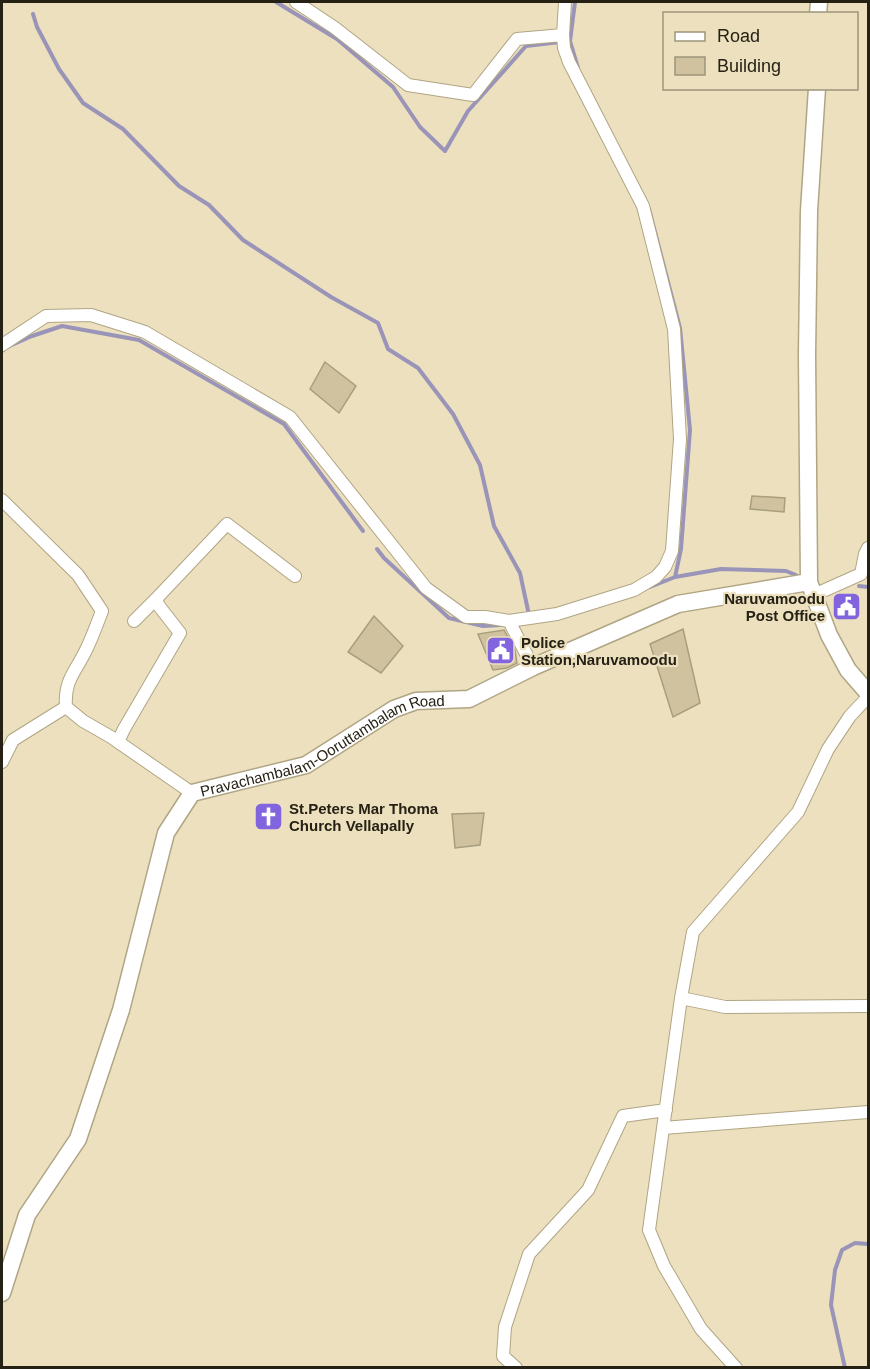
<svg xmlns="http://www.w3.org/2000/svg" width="870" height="1369" font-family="Helvetica,sans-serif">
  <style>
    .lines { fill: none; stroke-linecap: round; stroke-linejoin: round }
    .stream { stroke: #9994b8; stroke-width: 4 }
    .building { fill: #d0c29e; stroke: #a99e7e; stroke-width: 1.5 }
    .street-casing { stroke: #b0a584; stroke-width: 14 }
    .secondary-casing { stroke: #b0a584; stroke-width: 19 }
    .street { stroke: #fff; stroke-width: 12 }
    .secondary { stroke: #fff; stroke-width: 16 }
    .labels { text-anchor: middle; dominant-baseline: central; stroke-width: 4.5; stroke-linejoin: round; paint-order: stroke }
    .poi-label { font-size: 15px; font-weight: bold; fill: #262115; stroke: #ece0be; text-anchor: start }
    .street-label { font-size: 15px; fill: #262115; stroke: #ece0be }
  </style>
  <rect width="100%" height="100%" fill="#ece0be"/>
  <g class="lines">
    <!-- stream -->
    <path class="stream" d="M276,2L337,39L393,87L420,127L445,151L468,111L526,46L560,42
      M575,2L570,41L578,68
      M33,14L37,27L59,69L83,103L123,129L179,186L209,205L243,240L331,297L378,323L388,349L418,368L453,414L480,465L494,526L520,573L529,615
      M649,209L680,328L690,430L681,549L675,577L650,587
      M2,351L5,348L32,336L62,326L139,340L284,424L363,531
      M377,549L384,558L449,618L483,626L501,625
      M675,577L721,569L786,571L796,575
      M859,586L868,587
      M845,1368L831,1305L835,1270L842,1250L855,1243L868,1244"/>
  </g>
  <!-- building -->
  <path class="building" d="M325,362L356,386L339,413L310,389Z
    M752,496L785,498L784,512L750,509Z
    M852,595L857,611L840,620L835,604Z
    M374,616L403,646L381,673L348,652Z
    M683,629L700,703L673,717L650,644Z
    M504,630L515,650L517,663L507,668L493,670L478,634Z
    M484,813L480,845L455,848L452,814Z"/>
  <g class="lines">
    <defs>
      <path id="street" d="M296,2L335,28L408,85L473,95L517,39L563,35L564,48L569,62L643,206L674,329L680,439L672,551L665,567L656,577L634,590L557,614L509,621
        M563,35L565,2
        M2,345L46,316L91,315L145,332L290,417L426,588L466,617H485L509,621L533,667
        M2,500L78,575L102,611C97,624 92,638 86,650C75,673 64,680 66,707L83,721L111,737L192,793
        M814,595L861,574L865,554L868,548
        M134,621L156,599
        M868,697L850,716L828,749L798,812L693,932L681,998L725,1007L868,1006
        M118,742L124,729L180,633L159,606L156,599L227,524L295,576
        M2,762L13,740L66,707
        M681,998L649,1230L664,1266L701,1329L736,1368
        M663,1128L868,1112
        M516,1368L503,1356L505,1327L529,1254L588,1190L623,1116L666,1110"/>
      <g id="secondary">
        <path d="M818,14L819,2"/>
        <path d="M817,88L809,211L807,355L809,582L829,635L848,670L868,693"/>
        <path id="s1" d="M2,1293L27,1215L78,1139L121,1010L166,833L192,793L306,765L394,709L416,701L469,699L533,667L678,604L809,582"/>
      </g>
    </defs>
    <!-- street casing -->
    <use href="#street" class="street-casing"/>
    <!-- secondary casing -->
    <use href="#secondary" class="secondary-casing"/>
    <!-- street -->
    <use href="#street" class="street"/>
    <!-- secondary -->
    <use href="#secondary" class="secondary"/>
  </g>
  <!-- icons -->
  <defs>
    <symbol id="civic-square" viewBox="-11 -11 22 22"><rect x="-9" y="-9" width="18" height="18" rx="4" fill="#8264df" stroke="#ece0be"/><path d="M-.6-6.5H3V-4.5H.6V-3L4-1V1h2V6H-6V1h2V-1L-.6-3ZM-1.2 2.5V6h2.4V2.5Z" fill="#fff"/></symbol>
    <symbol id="church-square" viewBox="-11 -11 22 22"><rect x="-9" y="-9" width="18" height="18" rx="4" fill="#8264df" stroke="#ece0be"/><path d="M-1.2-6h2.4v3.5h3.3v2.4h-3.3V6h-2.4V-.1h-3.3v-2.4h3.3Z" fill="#fff"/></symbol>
  </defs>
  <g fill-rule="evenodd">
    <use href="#civic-square" x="830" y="590" width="33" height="33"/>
    <use href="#civic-square" x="484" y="634" width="33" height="33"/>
    <use href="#church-square" x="252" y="800" width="33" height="33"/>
  </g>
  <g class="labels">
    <!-- poi labels -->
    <g class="poi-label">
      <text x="825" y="598" text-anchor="end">Naruvamoodu<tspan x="825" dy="17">Post Office</tspan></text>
      <text x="521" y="642">Police<tspan x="521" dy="17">Station,Naruvamoodu</tspan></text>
      <text x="289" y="808">St.Peters Mar Thoma<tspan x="289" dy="17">Church Vellapally</tspan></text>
    </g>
    <!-- street labels -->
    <g class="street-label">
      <text stroke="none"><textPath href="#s1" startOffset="681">Pravachambalam-Ooruttambalam Road</textPath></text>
    </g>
  </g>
  <!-- border -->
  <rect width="870" height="1369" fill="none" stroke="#262115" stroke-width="6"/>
  <!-- legend -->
  <rect x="663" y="12" width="195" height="78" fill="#ece0be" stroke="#9d947a" stroke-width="1.5"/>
  <rect x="675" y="32" width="30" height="9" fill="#ffffff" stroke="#9d947a" stroke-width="1.5"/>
  <text x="717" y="42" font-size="18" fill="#262115">Road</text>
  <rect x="675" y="57" width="30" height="18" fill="#d0c29e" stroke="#9d947a" stroke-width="1.5"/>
  <text x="717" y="72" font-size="18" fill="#262115">Building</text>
</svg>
